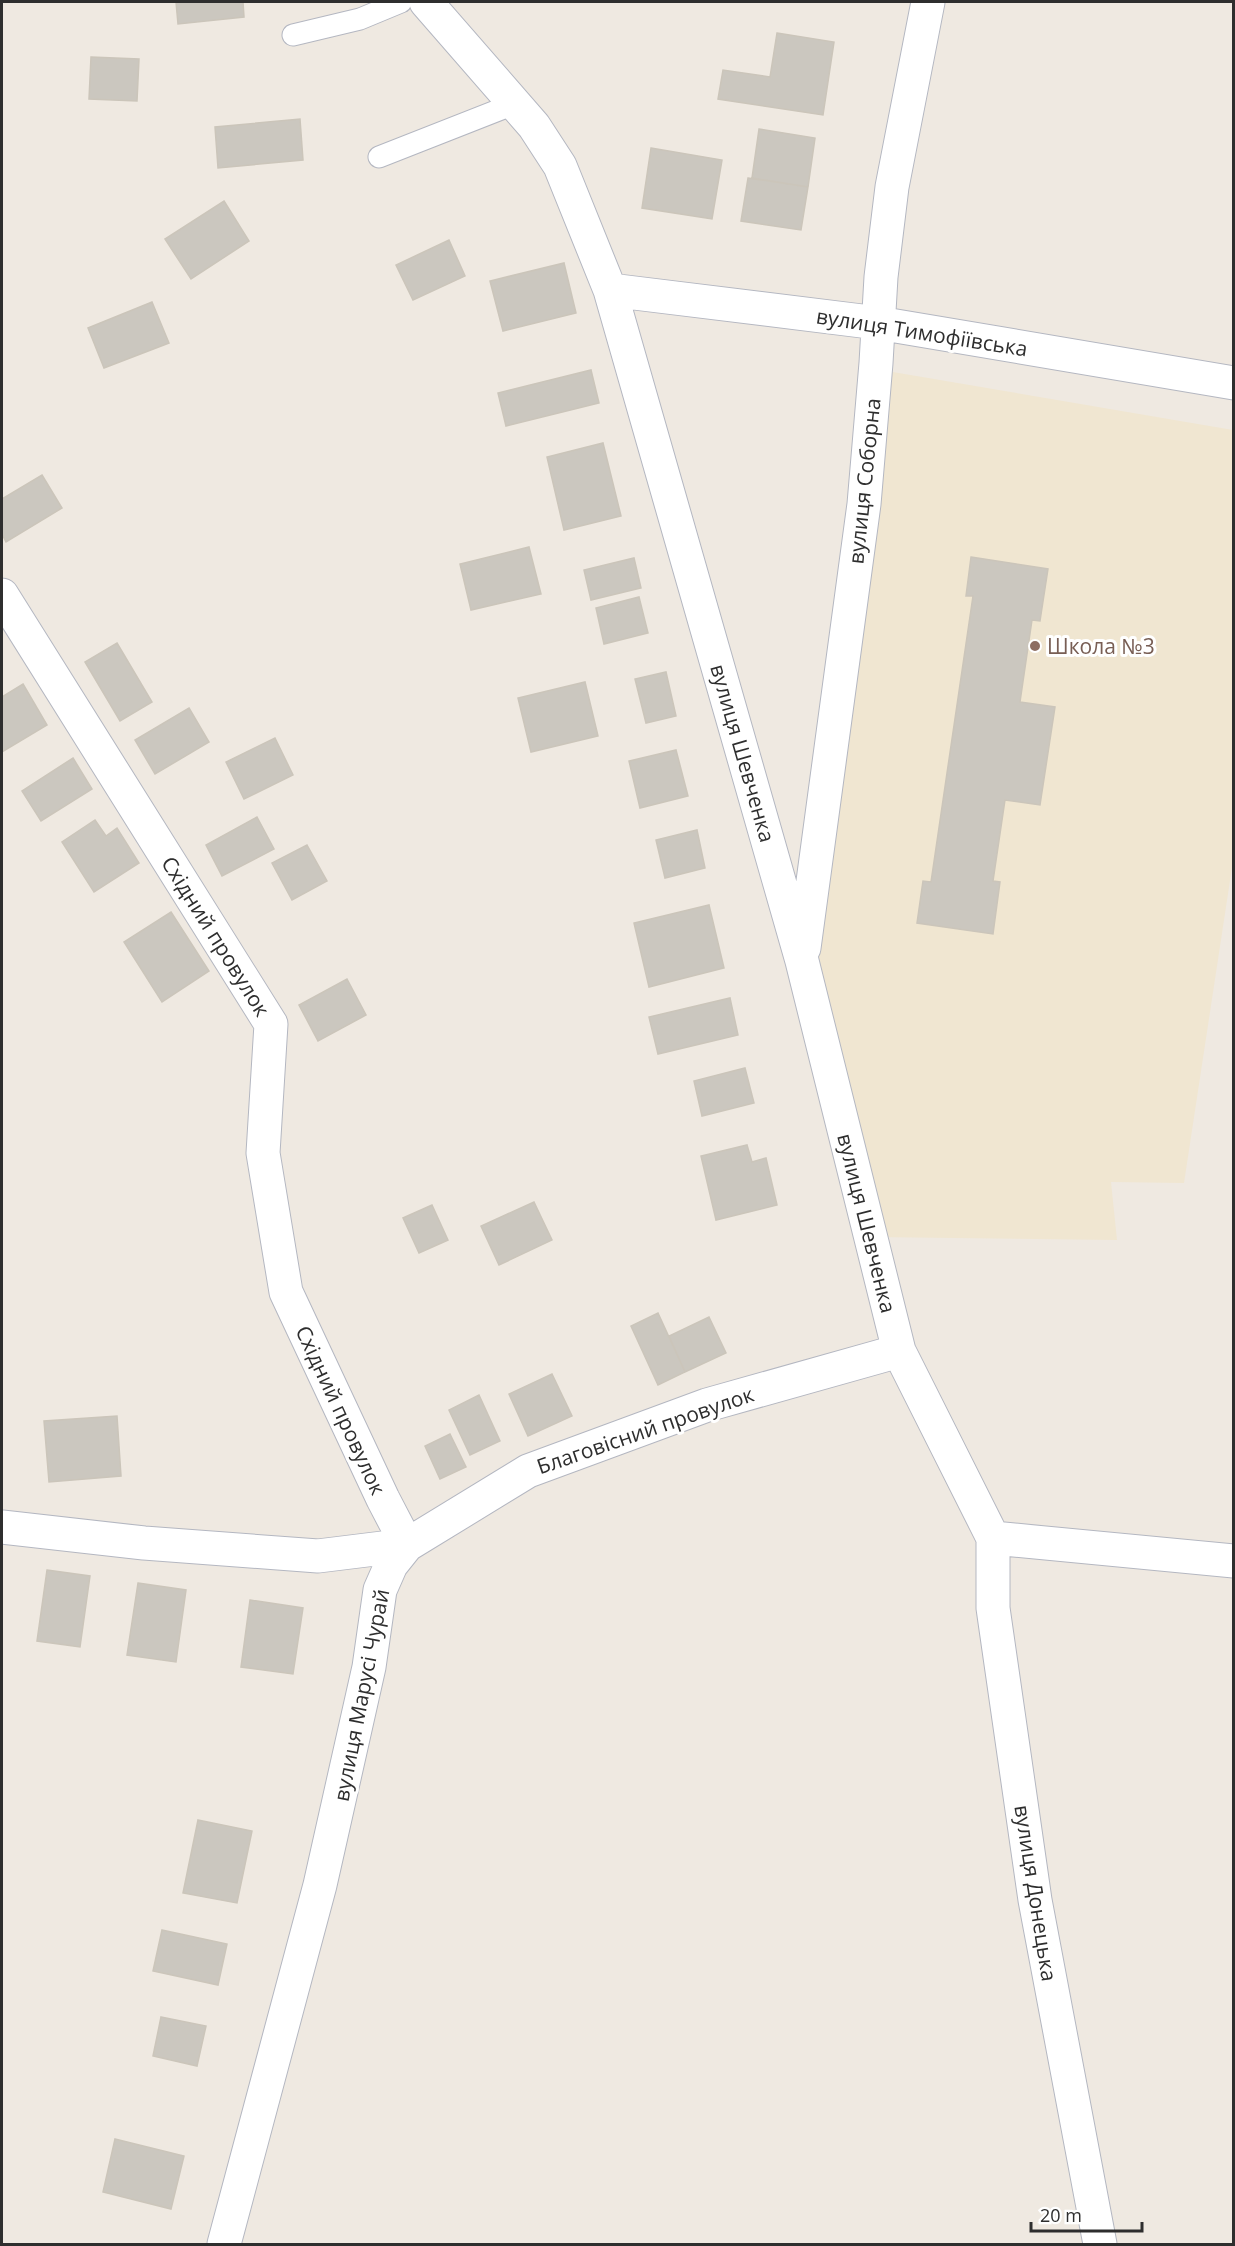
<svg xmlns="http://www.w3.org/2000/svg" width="1235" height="2246" font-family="'Open Sans',sans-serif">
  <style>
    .education { fill: #f0e6d1 }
    .building { fill: #cbc7bf; stroke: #cbc5ba; stroke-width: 1.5 }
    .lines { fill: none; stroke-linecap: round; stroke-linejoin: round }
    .service-casing { stroke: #b4b7c1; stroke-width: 23 }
    .minor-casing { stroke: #b4b7c1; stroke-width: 35 }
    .service { stroke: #fff; stroke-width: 21 }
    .minor { stroke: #fff; stroke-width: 33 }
    .education-dot { fill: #8d6e63; stroke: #fff; stroke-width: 2 }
    .labels { text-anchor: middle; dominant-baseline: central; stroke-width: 6; stroke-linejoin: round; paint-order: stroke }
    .street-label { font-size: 21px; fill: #2e2e2e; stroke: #fff }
    .education-label { font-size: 21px; fill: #785e54; stroke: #fff; text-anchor: start }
  </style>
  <rect width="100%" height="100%" fill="#efe9e1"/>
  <!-- education -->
  <path class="education" d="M881,370L1233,430V861L1184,1183L1111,1182L1117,1240L869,1237L797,892Z"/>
  <!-- building -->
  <path class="building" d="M176,2H243L244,17L178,24Z
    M777,33L834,42L823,115L718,99L723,70L770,77Z
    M91,57L139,59L137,101L89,99Z
    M300,119L303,160L218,168L215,127Z
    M759,129L815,138L808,187L752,178Z
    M651,148L722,160L712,219L642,208Z
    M748,178L808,187L801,230L741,221Z
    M224,201L249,241L191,279L165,239Z
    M449,240L465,276L413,300L396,265Z
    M564,263L576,313L503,331L490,281Z
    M152,302L169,343L104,368L88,328Z
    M591,370L599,403L506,426L498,393Z
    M603,443L621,516L564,530L547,457Z
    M42,475L62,508L6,542L2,534V499Z
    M529,547L541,594L471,610L460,564Z
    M971,557L1048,569L1040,621L1032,620L1020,702L1055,707L1040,805L1005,800L993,881L1000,882L993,934L917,923L923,881L931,882L973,596H966Z
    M634,558L641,588L591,600L584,570Z
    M639,597L648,633L604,644L596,608Z
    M117,643L152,702L120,721L85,662Z
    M666,672L676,716L646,723L635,679Z
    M585,682L598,736L531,752L518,698Z
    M23,684L47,725L2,752V697Z
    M189,708L209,742L155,774L135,740Z
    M275,738L293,775L244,799L226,762Z
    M676,750L688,796L640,808L629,761Z
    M73,758L92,789L41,821L22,791Z
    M257,817L274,849L222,876L206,845Z
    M95,820L106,836L117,828L139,863L94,892L62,842Z
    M697,830L705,868L665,878L656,840Z
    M307,845L327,881L292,900L272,863Z
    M709,905L724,968L649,987L634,923Z
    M171,912L209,971L162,1002L124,942Z
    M347,979L366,1015L318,1041L299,1005Z
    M730,998L738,1035L658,1054L649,1017Z
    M745,1068L754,1103L702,1116L694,1081Z
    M747,1145L752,1162L766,1158L777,1205L716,1220L701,1156Z
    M534,1202L552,1240L499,1265L481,1226Z
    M432,1205L448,1240L419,1253L403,1218Z
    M658,1313L685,1372L658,1385L631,1326Z
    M709,1317L726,1353L685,1372L669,1336Z
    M552,1374L572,1416L528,1436L509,1394Z
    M479,1395L500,1441L470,1455L449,1410Z
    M117,1416L121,1476L49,1482L44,1421Z
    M450,1434L466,1467L440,1479L425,1446Z
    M47,1570L90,1576L80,1647L37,1641Z
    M138,1583L186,1590L176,1662L127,1655Z
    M250,1600L303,1608L293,1674L241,1667Z
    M198,1820L252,1831L237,1903L183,1893Z
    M162,1930L227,1944L218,1985L153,1971Z
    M161,2017L206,2026L197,2066L153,2056Z
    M115,2139L184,2156L171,2209L103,2192Z"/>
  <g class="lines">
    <defs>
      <path id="service" d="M293,35L360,19L401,2
        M379,157L514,104"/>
      <path id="minor" d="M426,2L534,126L560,166L610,290L802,961L899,1351L993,1538V1608L1035,1900L1100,2244
        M610,290L878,323L1234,383
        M2,595L271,1024L263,1153L286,1292L383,1499L407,1545L528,1471L707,1405L899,1351
        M804,948L864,504L876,363L881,277L892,187L928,2
        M2,1527L144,1543L318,1556L407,1545L391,1565L380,1590L369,1667L320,1885L224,2244
        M993,1538L1234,1561"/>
    </defs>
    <!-- service casing -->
    <use href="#service" class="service-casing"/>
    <!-- minor casing -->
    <use href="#minor" class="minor-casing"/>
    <!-- service -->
    <use href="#service" class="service"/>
    <!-- minor -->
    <use href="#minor" class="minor"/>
  </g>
  <!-- markers -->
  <circle class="education-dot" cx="1035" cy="646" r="6"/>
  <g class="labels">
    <!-- street labels -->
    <g class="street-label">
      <text transform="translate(922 332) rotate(9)">вулиця Тимофіївська</text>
      <text transform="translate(864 481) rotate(-84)">вулиця Соборна</text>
      <text transform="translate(743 753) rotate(74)">вулиця Шевченка</text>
      <text transform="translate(216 936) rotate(58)">Східний провулок</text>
      <text transform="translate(867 1223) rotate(76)">вулиця Шевченка</text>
      <text transform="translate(341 1410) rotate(65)">Східний провулок</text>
      <text transform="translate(645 1430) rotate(-19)">Благовісний провулок</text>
      <text transform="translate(361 1695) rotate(-79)">вулиця Марусі Чурай</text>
      <text transform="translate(1036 1893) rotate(81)">вулиця Донецька</text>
    </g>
    <!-- education labels -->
    <g class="education-label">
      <text x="1047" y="646">Школа №3</text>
    </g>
  </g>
  <!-- border -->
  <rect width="1235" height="2246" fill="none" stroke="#2e2e2e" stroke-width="6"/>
  <!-- scale -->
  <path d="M1031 2222v9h111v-9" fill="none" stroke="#2e2e2e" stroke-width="3"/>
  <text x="1040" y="2222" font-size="18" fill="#2e2e2e" stroke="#ffffff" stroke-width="4.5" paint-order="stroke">20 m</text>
</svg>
